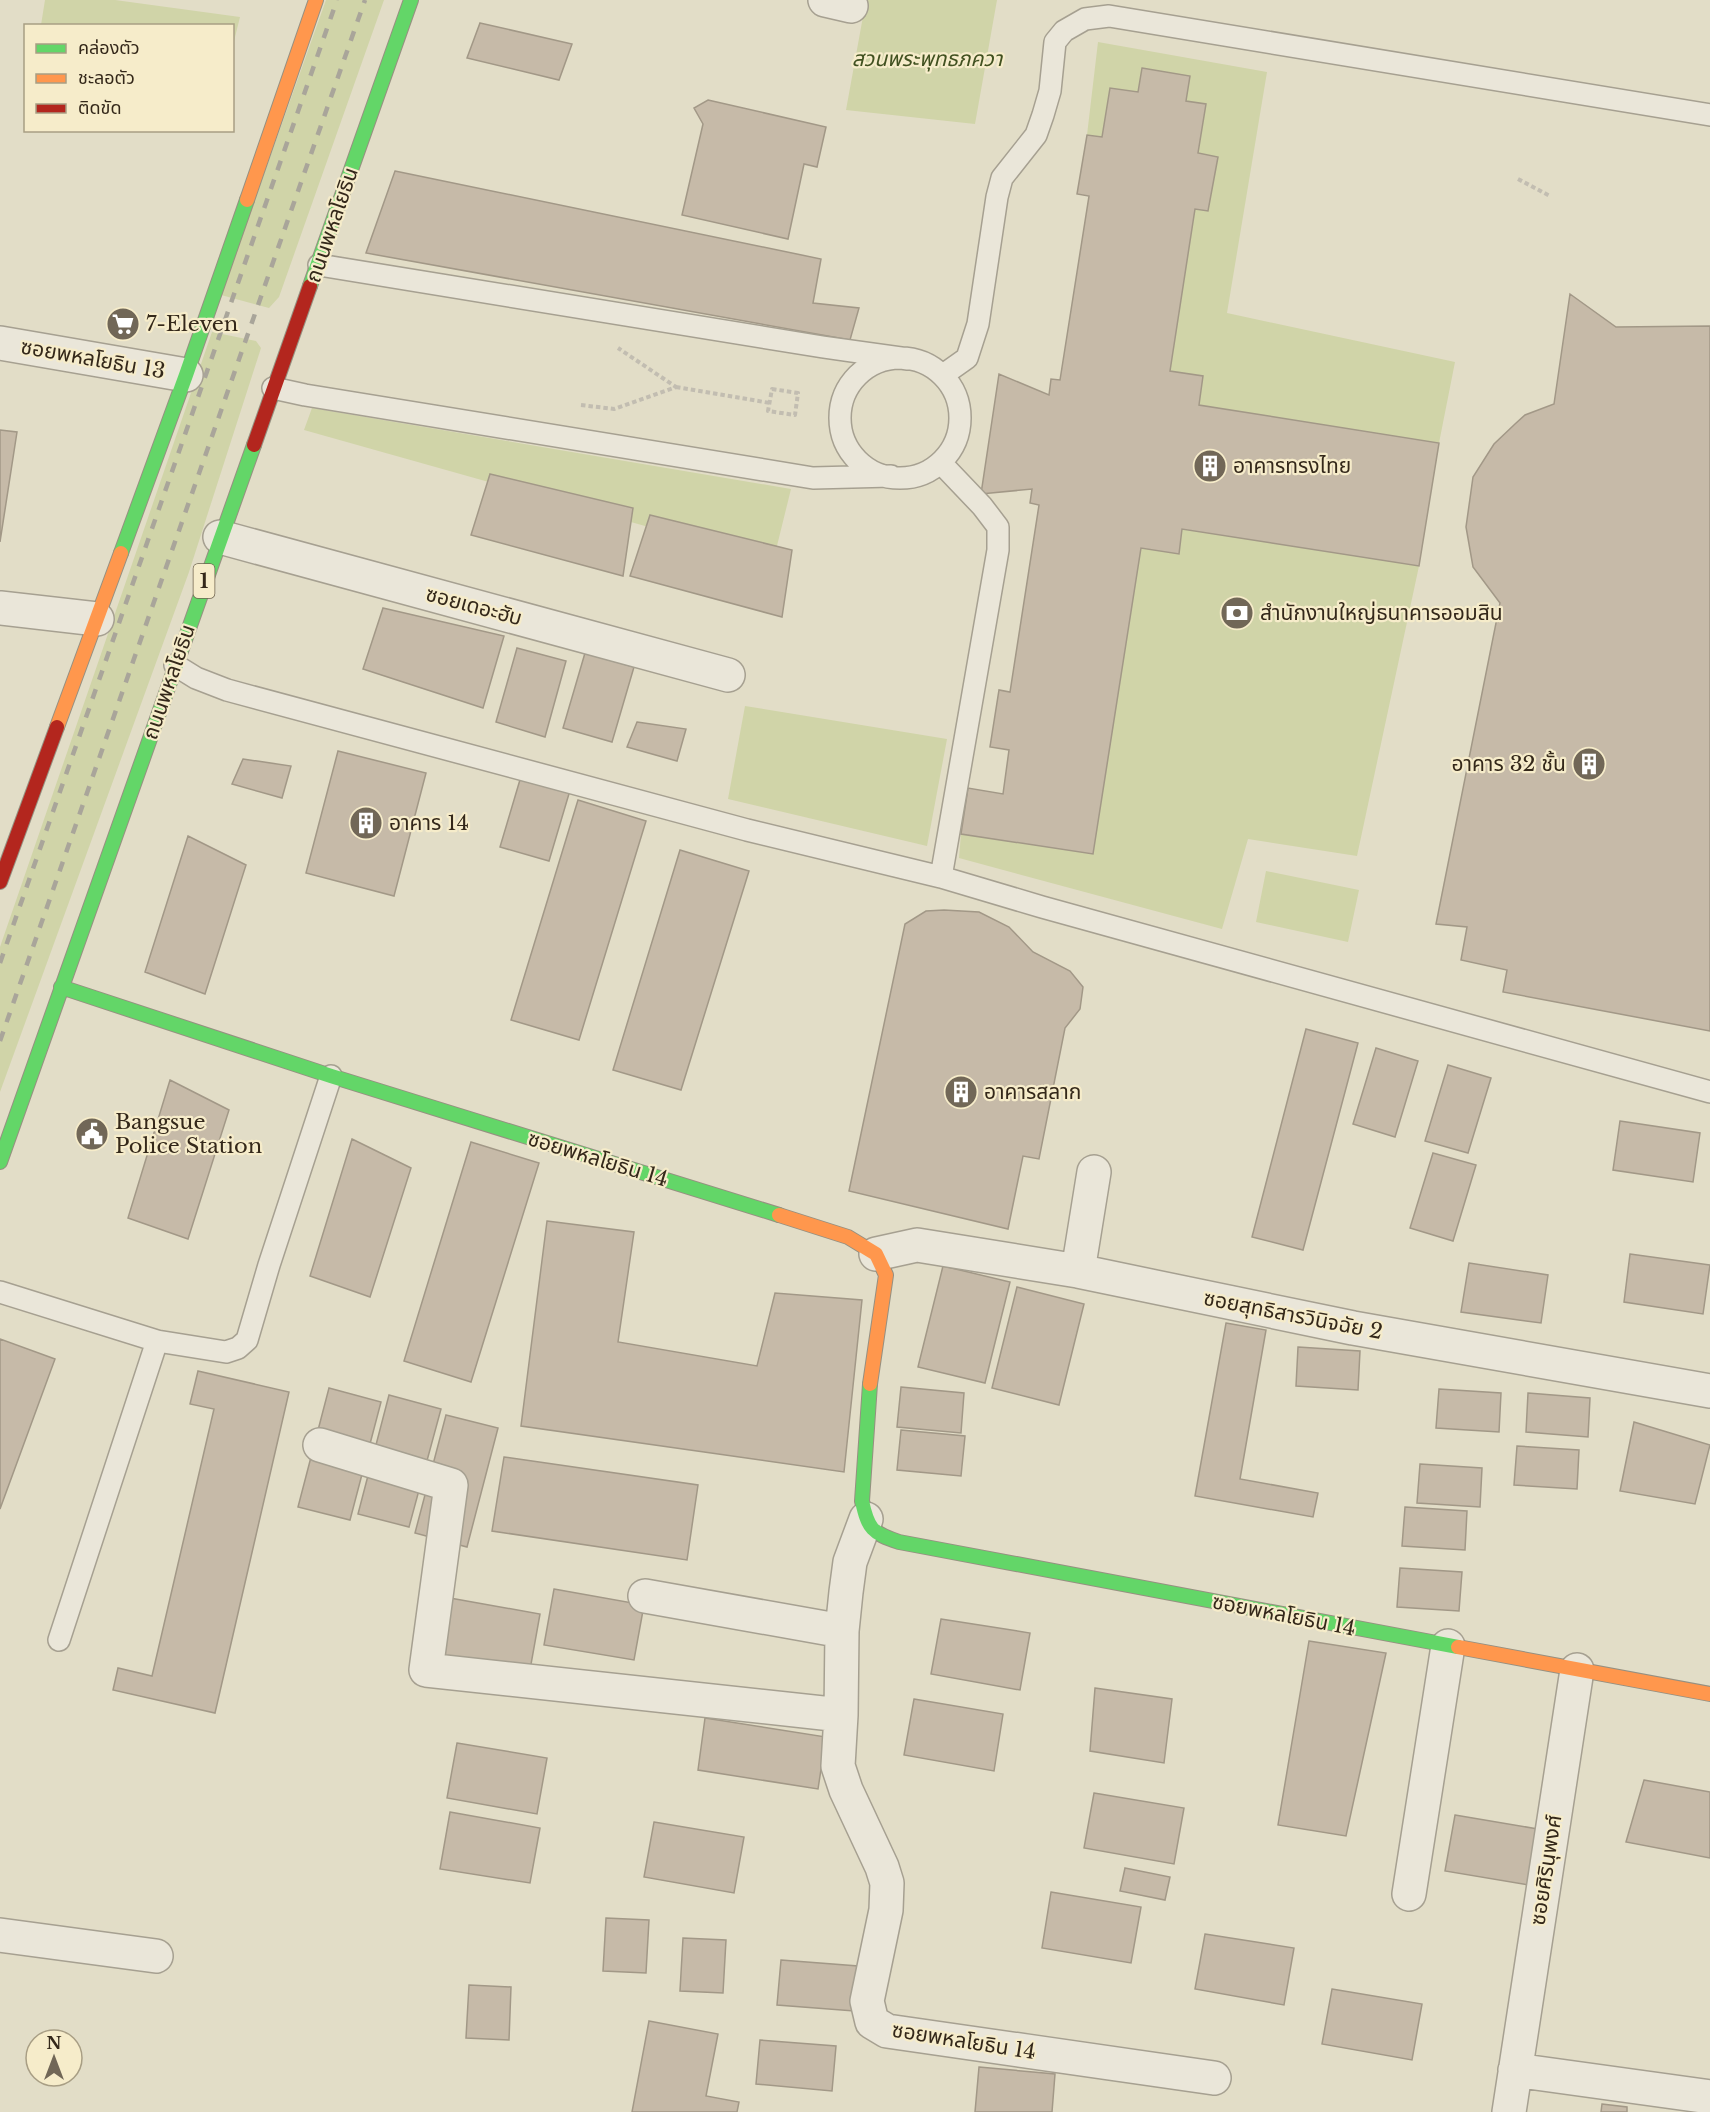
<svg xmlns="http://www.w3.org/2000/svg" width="1710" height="2112" font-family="'Libre Baskerville','Noto Sans Thai',serif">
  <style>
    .green { fill: #d0d4a8 }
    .building { fill: #c6baa8; stroke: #a29887; stroke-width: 1.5 }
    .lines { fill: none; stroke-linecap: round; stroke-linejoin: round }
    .lane-casing { stroke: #a6a091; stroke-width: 24 }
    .street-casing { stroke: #a6a091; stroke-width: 36 }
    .fast-casing { stroke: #969081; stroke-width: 16 }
    .slow-casing { stroke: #969081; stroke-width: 16 }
    .jam-casing { stroke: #969081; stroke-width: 16 }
    .path { stroke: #c2bdb1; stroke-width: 4; stroke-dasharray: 4.5 3; stroke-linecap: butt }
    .lane { stroke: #eae6d9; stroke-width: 21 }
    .street { stroke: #eae6d9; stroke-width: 33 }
    .fast { stroke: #63d668; stroke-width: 14 }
    .slow { stroke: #ff974d; stroke-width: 14 }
    .jam { stroke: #b3261e; stroke-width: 14 }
    .rail { stroke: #a9a59a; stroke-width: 4.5; stroke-dasharray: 10 10; stroke-linecap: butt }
    .labels { text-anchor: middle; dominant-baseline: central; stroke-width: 4.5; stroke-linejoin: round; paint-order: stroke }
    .shield { fill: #f6ecca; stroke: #6e634f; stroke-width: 1.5 }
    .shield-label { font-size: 20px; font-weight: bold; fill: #34281a }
    .park-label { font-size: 21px; font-style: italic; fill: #415120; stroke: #f6ecca }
    .street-label { font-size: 21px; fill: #34281a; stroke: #f6ecca }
    .poi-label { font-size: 21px; fill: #34281a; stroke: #f6ecca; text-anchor: start }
  </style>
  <rect width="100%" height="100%" fill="#e2ddc7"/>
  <!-- green -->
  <path class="green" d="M45,0H115L240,17L233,45L232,26L41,25Z
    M326,0H384L279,297L269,308L221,295Z
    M866,0H997L975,124L846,110Z
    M1098,42L1267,72L1227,313L1455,362L1439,443L1419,566L1357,856L1248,839L1222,929L959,858L961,834L1015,813L1170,371L1087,135Z
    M212,332L256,341L261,348L189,572L0,1092V947Z
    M312,408L791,489L773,562L304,430Z
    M745,706L947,739L927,846L728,799Z
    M1266,871L1359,890L1348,942L1256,922Z"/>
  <!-- building -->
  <path class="building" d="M480,23L572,44L559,80L467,58Z
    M1142,68L1190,76L1186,101L1206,104L1198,153L1218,157L1208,211L1195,209L1170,371L1203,376L1199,405L1439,443L1419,566L1182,529L1179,554L1141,548L1093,854L961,834L968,788L1003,794L1009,750L990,747L999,690L1010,692L1039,505L1030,503L1032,489L981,494L999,374L1049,395L1051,379L1060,380L1089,196L1077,194L1087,135L1102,137L1110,88L1138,92Z
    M708,100L826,127L817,167L804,164L788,239L682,215L703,124L694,108Z
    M395,171L821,259L813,303L859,308L850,340L366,253Z
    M1570,294L1616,327L1710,326V1031L1503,992L1507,970L1461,960L1467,927L1436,924L1500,603L1473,567L1466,527L1473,477L1494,444L1515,424L1525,415L1554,404Z
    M0,430L17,432L0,542Z
    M490,474L633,508L623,576L471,535Z
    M650,515L792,550L782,617L630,576Z
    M383,608L504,636L483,708L363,669Z
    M517,648L566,661L545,737L496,722Z
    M585,653L634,667L612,742L563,728Z
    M637,722L686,729L677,761L627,747Z
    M338,751L426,773L394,896L306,873Z
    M243,759L291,766L282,798L232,784Z
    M522,773L571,787L549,861L500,847Z
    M578,800L646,821L579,1040L511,1020Z
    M188,836L246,865L205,994L145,972Z
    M680,850L749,871L681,1090L613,1070Z
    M944,910L979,912L1009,927L1033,952L1070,971L1083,987L1080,1009L1065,1028L1039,1159L1023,1156L1008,1229L849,1191L905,924L926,911Z
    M1306,1029L1358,1043L1303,1250L1252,1237Z
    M1376,1048L1418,1061L1395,1137L1353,1124Z
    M1448,1065L1491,1078L1468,1153L1425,1141Z
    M170,1080L229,1110L188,1239L128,1218Z
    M1620,1121L1700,1133L1693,1182L1613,1170Z
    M352,1139L411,1168L370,1297L310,1276Z
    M471,1142L539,1163L471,1382L404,1361Z
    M1433,1153L1476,1165L1453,1241L1410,1228Z
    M547,1221L634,1232L618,1342L757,1366L775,1293L862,1300L844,1472L521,1426Z
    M1630,1254L1710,1265L1703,1314L1624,1302Z
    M1469,1263L1548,1275L1541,1323L1461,1312Z
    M943,1266L1010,1282L985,1383L918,1367Z
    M1017,1287L1084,1304L1059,1405L992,1388Z
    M1226,1323L1266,1330L1240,1479L1318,1493L1313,1517L1195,1496Z
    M0,1339L55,1359L0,1509Z
    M1298,1347L1360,1351L1358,1390L1296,1386Z
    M198,1371L289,1392L215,1713L113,1690L118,1668L152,1676L214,1409L190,1404Z
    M901,1387L964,1393L961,1433L897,1427Z
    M329,1388L381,1402L350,1520L298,1507Z
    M1439,1389L1501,1393L1499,1432L1436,1428Z
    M1528,1393L1590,1398L1588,1437L1526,1432Z
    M389,1395L441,1409L409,1527L358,1514Z
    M446,1415L498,1428L467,1547L415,1533Z
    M1634,1422L1710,1445L1695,1504L1620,1491Z
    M901,1430L965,1436L961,1476L897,1470Z
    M1517,1446L1579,1450L1577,1489L1514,1485Z
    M504,1457L698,1485L687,1560L492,1531Z
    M1420,1464L1482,1468L1480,1507L1417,1503Z
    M1405,1507L1467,1511L1465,1550L1402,1546Z
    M1400,1568L1462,1572L1459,1611L1397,1607Z
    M554,1589L644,1605L634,1660L544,1645Z
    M450,1598L540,1614L530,1670L440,1655Z
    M941,1619L1030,1633L1020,1690L931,1674Z
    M1309,1641L1386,1653L1346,1836L1278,1825Z
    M1095,1688L1172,1699L1164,1763L1090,1751Z
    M914,1699L1003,1714L994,1771L904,1755Z
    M705,1718L826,1737L818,1789L698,1770Z
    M457,1743L547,1758L537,1814L447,1798Z
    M1644,1780L1710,1792V1858L1626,1842Z
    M1094,1793L1184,1808L1174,1864L1084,1848Z
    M450,1812L540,1828L530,1883L440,1869Z
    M1455,1815L1544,1830L1535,1886L1445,1871Z
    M654,1822L744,1837L734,1893L644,1877Z
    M1125,1868L1170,1877L1165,1900L1120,1891Z
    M1051,1892L1141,1907L1131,1963L1042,1948Z
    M606,1918L649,1920L646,1973L603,1971Z
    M1205,1934L1294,1948L1284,2005L1195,1989Z
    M683,1938L726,1940L723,1993L680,1991Z
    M781,1960L858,1966L854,2011L777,2005Z
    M469,1985L511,1987L509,2040L466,2038Z
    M1332,1989L1422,2004L1412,2060L1322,2044Z
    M649,2021L718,2034L706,2096L739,2102L737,2112H632Z
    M760,2040L836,2046L832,2091L756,2084Z
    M979,2067L1055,2074L1052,2112H975Z
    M1602,2104L1627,2107V2112H1601Z"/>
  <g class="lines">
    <defs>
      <path id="lane" d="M319,265L823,347L908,359
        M840 418a60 60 0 1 1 120 0a60 60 0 1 1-120 0Z
        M943,375L967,358L978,324L997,197L1002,178L1036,135L1043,115L1050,91L1055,42L1064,31L1085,19L1109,16L1710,115
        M273,388L305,395L813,478L891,476
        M941,463L982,506L998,527V550L941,877
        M175,665L196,678L227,690L747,830L941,877L1042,907L1710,1092
        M0,1292L157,1341L59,1640
        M157,1341L226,1352L238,1348L247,1340L269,1265L331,1076"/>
      <path id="street" d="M825,0L851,6
        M0,343L186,375
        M220,537L728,675
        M0,608L97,619
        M876,1254L917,1245L1078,1271L1353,1328L1710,1391
        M1078,1271L1094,1172
        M320,1445L451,1485L426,1670L841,1715
        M866,1519L850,1562L846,1592L842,1631L841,1715L838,1766L846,1790L882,1867L887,1883L886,1910L867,2001L872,2022L887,2031L1214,2078
        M645,1596L842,1631
        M1409,1894L1448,1646
        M0,1935L156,1956
        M1515,2070L1710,2097
        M1509,2112L1577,1670"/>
      <path id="fast" d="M310,286L411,0
        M121,553L186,375L247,200
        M61,987L331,1076L779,1215
        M0,1162L254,445
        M870,1384L862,1501C868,1529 872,1533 899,1542L1458,1647"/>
      <path id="slow" d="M247,200L316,0
        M57,727L121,553
        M779,1215L848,1237L876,1254L886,1275L870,1384
        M1458,1647L1710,1694"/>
      <path id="jam" d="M254,445L310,286
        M0,882L57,727"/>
    </defs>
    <!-- lane casing -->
    <use href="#lane" class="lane-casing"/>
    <!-- street casing -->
    <use href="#street" class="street-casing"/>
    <!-- fast casing -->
    <use href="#fast" class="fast-casing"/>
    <!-- slow casing -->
    <use href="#slow" class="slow-casing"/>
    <!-- jam casing -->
    <use href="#jam" class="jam-casing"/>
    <!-- path -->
    <path class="path" d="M1518,179L1550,196
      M676,387L770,403
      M772,389L798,393L795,415L768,411Z
      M581,405L614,409L676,387L618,348"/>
    <!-- lane -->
    <use href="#lane" class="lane"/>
    <!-- street -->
    <use href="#street" class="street"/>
    <!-- fast -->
    <use href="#fast" class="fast"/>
    <!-- slow -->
    <use href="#slow" class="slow"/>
    <!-- jam -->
    <use href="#jam" class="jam"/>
    <!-- rail -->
    <path class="rail" d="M0,963L337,0
      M0,1041L365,0"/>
  </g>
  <!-- icons -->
  <defs>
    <symbol id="supermarket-disc" viewBox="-11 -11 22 22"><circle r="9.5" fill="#716757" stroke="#f6ecca"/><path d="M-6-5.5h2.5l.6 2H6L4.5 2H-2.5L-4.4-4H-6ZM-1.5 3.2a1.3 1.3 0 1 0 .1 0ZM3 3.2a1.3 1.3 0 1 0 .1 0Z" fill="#fff"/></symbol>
    <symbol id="building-disc" viewBox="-11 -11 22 22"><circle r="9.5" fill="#716757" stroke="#f6ecca"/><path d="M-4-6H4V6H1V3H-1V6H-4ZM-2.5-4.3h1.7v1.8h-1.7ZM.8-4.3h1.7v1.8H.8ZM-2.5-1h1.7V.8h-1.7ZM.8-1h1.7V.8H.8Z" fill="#fff"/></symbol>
    <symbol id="bank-disc" viewBox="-11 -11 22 22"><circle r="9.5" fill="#716757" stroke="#f6ecca"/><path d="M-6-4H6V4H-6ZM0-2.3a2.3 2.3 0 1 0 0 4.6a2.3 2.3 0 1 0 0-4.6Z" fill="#fff"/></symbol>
    <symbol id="civic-disc" viewBox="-11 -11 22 22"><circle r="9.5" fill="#716757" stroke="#f6ecca"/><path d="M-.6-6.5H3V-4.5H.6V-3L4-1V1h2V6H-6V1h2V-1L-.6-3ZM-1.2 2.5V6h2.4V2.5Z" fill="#fff"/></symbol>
  </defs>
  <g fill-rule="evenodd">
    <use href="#supermarket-disc" x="104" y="305" width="38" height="38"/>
    <use href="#building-disc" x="1191" y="447" width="38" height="38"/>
    <use href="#bank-disc" x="1218" y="594" width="38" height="38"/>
    <use href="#building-disc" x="1570" y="745" width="38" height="38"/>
    <use href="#building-disc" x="347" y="804" width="38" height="38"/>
    <use href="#building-disc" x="942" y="1073" width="38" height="38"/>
    <use href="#civic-disc" x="73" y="1115" width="38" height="38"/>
  </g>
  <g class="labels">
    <!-- shield labels -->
    <rect class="shield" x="193.5" y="564" width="21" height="34" rx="4.5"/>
    <g class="shield-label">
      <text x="204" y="581">1</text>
    </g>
    <!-- park labels -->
    <g class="park-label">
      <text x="927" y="59">สวนพระพุทธภควา</text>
    </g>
    <!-- street labels -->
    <g class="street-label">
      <text transform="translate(332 225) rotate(-71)">ถนนพหลโยธิน</text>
      <text transform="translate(93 359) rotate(10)">ซอยพหลโยธิน 13</text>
      <text transform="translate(474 606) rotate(15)">ซอยเดอะฮับ</text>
      <text transform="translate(169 682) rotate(-71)">ถนนพหลโยธิน</text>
      <text transform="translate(598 1159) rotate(17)">ซอยพหลโยธิน 14</text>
      <text transform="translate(1293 1315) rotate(11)">ซอยสุทธิสารวินิจฉัย 2</text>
      <text transform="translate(1284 1615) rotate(11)">ซอยพหลโยธิน 14</text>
      <text transform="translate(1546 1870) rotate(-81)">ซอยศิรินุพงศ์</text>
      <text transform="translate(964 2041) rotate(9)">ซอยพหลโยธิน 14</text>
    </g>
    <!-- poi labels -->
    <g class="poi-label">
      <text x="146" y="324">7-Eleven</text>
      <text x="1233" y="466">อาคารทรงไทย</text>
      <text x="1260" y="613">สำนักงานใหญ่ธนาคารออมสิน</text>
      <text x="1566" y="764" text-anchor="end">อาคาร 32 ชั้น</text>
      <text x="389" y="823">อาคาร 14</text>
      <text x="984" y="1092">อาคารสลาก</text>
      <text x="115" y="1122">Bangsue<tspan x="115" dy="24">Police Station</tspan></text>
    </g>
  </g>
  <!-- legend -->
  <rect x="24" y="24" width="210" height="108" fill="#f6ecca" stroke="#a89e84" stroke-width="1.5"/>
  <rect x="36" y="44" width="30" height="9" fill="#63d668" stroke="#a89e84" stroke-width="1.5"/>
  <text x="78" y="54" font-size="18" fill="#34281a">คล่องตัว</text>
  <rect x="36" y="74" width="30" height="9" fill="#ff974d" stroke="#a89e84" stroke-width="1.5"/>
  <text x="78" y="84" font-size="18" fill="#34281a">ชะลอตัว</text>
  <rect x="36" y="104" width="30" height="9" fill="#b3261e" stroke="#a89e84" stroke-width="1.5"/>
  <text x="78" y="114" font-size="18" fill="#34281a">ติดขัด</text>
  <!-- north arrow -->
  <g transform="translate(54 2058)"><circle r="28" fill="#f6ecca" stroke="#a89e84" stroke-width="1.5"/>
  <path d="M0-4.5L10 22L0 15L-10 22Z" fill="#716757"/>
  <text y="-9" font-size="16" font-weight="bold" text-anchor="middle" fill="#34281a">N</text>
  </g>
</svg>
